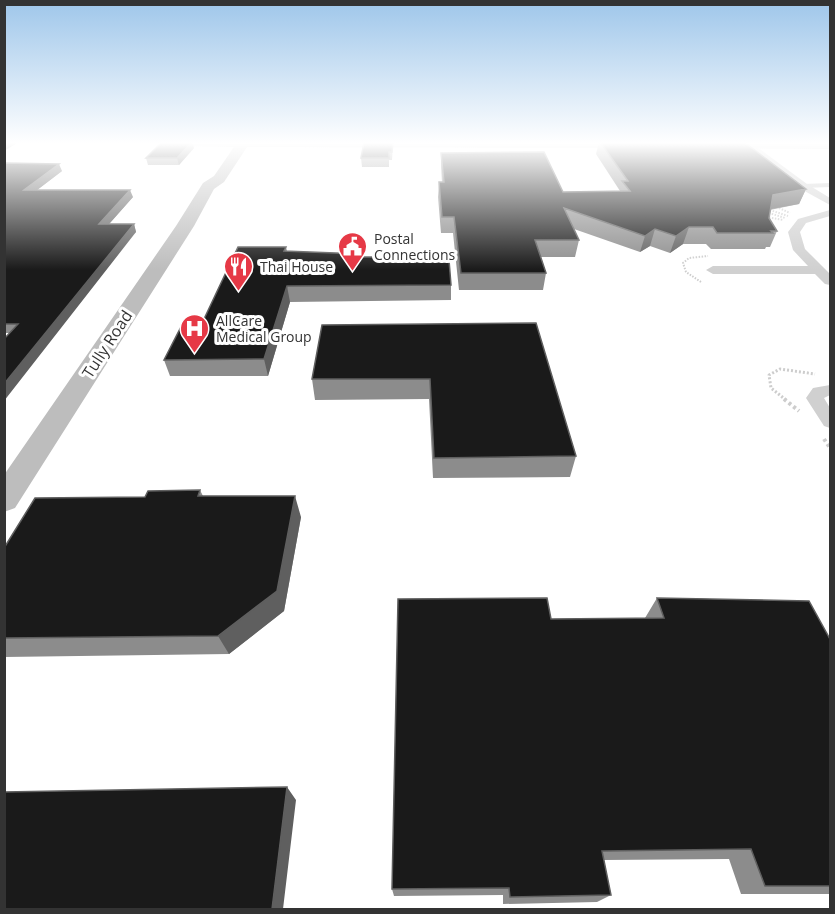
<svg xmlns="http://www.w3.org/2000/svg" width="835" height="914" font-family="'Open Sans',sans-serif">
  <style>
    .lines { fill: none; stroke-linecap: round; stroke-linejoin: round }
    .path-far2 { stroke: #cdcdcd; stroke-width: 2; stroke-dasharray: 1.5 1.5; stroke-linecap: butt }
    .path-far1 { stroke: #cdcdcd; stroke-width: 3; stroke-dasharray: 2 2; stroke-linecap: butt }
    .path { stroke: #cdcdcd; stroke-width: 4; stroke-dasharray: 3 3; stroke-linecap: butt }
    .lane { fill: #d0d0d0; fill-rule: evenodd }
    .street { fill: #d0d0d0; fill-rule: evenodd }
    .secondary { fill: #bdbdbd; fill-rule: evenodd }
    .wall { fill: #8c8c8c }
    .shaded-wall { fill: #5f5f5f }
    .building { fill: #1a1a1a; stroke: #5f5f5f; stroke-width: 1.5 }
    .labels { text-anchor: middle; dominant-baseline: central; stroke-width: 6; stroke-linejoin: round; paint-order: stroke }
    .far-poi-label { font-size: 14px; fill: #333; stroke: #fff; text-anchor: start }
    .street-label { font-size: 16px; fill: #333; stroke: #fff }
  </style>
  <rect width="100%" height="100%" fill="#fff"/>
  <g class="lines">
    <!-- path-far2 -->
    <path class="path-far2" d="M779,208L790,213
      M767,209L788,216
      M766,212L785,218
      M766,217L783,220
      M701,282L686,272L683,263L689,258L708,256"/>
    <!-- path-far1 -->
    <path class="path-far1" d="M786,400L771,388L769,375L780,369L815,374"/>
    <!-- path -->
    <path class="path" d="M784,399L799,411
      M824,439L830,448"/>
    <!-- lane -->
    <path class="lane" d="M830,183V187L803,188L800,186L803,184Z"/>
    <!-- street -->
    <path class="street" d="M741,142H750L807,184L830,198V205L799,188Z
      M830,210V216L806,223L800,232L805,249L830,274V285L825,284L815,274H713L706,270L713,266H808L793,250L788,232L798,219Z
      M830,385V395L824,398L830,408V428L824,426L806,398L813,388Z"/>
    <!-- secondary -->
    <path class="secondary" d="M185,142H642L643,144L637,148L247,147L224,182L214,189L194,226L15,508L4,512V475L176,226L203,183L214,176L234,147L191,146Z
      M705,142H830V149L710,148L705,147Z"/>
  </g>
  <!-- wall -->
  <path class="wall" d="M192,142L194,148L179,165H148L146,158Z
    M393,142L392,160H389V167H362L361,158Z
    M599,142H744L806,189L799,204L770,210L769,218L777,231L770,247H766L765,249H711L706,244H683L670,253L650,246L640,252L574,229L579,240L575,257H541L546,273L543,290H459L453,233H441L438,197L439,182H442L441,167V153L563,192L620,191L596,154Z
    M4,163L62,171L37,190L133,197L109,224H134L136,232L10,333H4Z
    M286,247L287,251L361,257L390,260L451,285V300L290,302L268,376H170L164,360L204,319Z
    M536,323L576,456L570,477L433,478L429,399L315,400L312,379Z
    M200,490L203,496L301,517L284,611L229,654L4,657V548L145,497Z
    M657,598L831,641V894H741L729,859L604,860L611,895L597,902L503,904V895L394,896L392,889L551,619L645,618Z"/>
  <!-- shaded-wall -->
  <path class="shaded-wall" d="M4,142H19L4,151Z
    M192,142L194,148L179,165L177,158Z
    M59,164L62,171L28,197L24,190Z
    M806,189L799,204L766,210L773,195Z
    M130,190L133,197L102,232L99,224Z
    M134,224L136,232L4,401V384Z
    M689,227L683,244L670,253L676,236Z
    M655,229L650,246L640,252L645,236Z
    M287,286L290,302L268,376L264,359Z
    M295,496L301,517L284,611L229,654L218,636Z
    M287,787L296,800L283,909H272Z"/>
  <!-- building -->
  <path class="building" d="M162,142H192L177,158H146Z
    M364,142H393L392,152H389V158H361Z
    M600,142H744L806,189L773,195L769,218L777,231H771L773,233H717L713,227H689L676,236L655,229L645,236L564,208L579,240H535L546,273H461L454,217H442L439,182H444L441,153L544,152L563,192L630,191L622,181H628Z
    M4,163L59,164L24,190H130L99,224H134L4,384V339L18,324H4Z
    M238,247H286L284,251L361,254V257H389V260H449L451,285L287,286L264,359L164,360L185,319H204Z
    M536,323L576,456L434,458L430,379H312L322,325Z
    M200,490L198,496H295L277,591L218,636L4,638V548L35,498L145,497L148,491Z
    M547,598L551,619L664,618L657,598L809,601L831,641V886H765L751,849L602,851L611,895L510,897L509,888L392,889L398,599Z
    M287,787L272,909H4V792Z"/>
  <!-- sky -->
  <linearGradient id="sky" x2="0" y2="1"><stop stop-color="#9ec6ea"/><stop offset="0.53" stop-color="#fff"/><stop offset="1" stop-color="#fff" stop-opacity="0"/></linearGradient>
  <rect width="835" height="270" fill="url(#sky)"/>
  <!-- icons -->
  <defs>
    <symbol id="civic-pin" viewBox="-11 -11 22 30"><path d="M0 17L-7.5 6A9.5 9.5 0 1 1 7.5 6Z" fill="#e63946" stroke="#fff"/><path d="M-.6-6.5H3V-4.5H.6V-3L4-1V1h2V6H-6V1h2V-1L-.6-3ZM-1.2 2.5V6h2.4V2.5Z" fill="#fff"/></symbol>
    <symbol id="restaurant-pin" viewBox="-11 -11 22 30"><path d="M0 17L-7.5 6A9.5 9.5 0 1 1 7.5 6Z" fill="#e63946" stroke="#fff"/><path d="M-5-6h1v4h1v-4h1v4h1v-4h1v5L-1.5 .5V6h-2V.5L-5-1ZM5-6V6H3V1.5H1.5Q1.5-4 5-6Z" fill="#fff"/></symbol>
    <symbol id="hospital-pin" viewBox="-11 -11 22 30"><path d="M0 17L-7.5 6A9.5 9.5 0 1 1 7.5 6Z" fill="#e63946" stroke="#fff"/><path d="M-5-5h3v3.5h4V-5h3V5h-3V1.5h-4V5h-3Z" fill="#fff"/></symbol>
  </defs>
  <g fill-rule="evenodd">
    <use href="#civic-pin" x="336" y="230" width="33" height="45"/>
    <use href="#restaurant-pin" x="222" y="250" width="33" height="45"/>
    <use href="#hospital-pin" x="178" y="312" width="33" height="45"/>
  </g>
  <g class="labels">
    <!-- far-poi labels -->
    <g class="far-poi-label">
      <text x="374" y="238">Postal<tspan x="374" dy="16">Connections</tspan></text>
      <text x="260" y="266">Thai House</text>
      <text x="216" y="320">AllCare<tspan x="216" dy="16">Medical Group</tspan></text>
    </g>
    <!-- street labels -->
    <g class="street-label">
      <text transform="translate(107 344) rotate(-57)">Tully Road</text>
    </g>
  </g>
  <!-- border -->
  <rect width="835" height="914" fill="none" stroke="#333333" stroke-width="12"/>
</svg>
